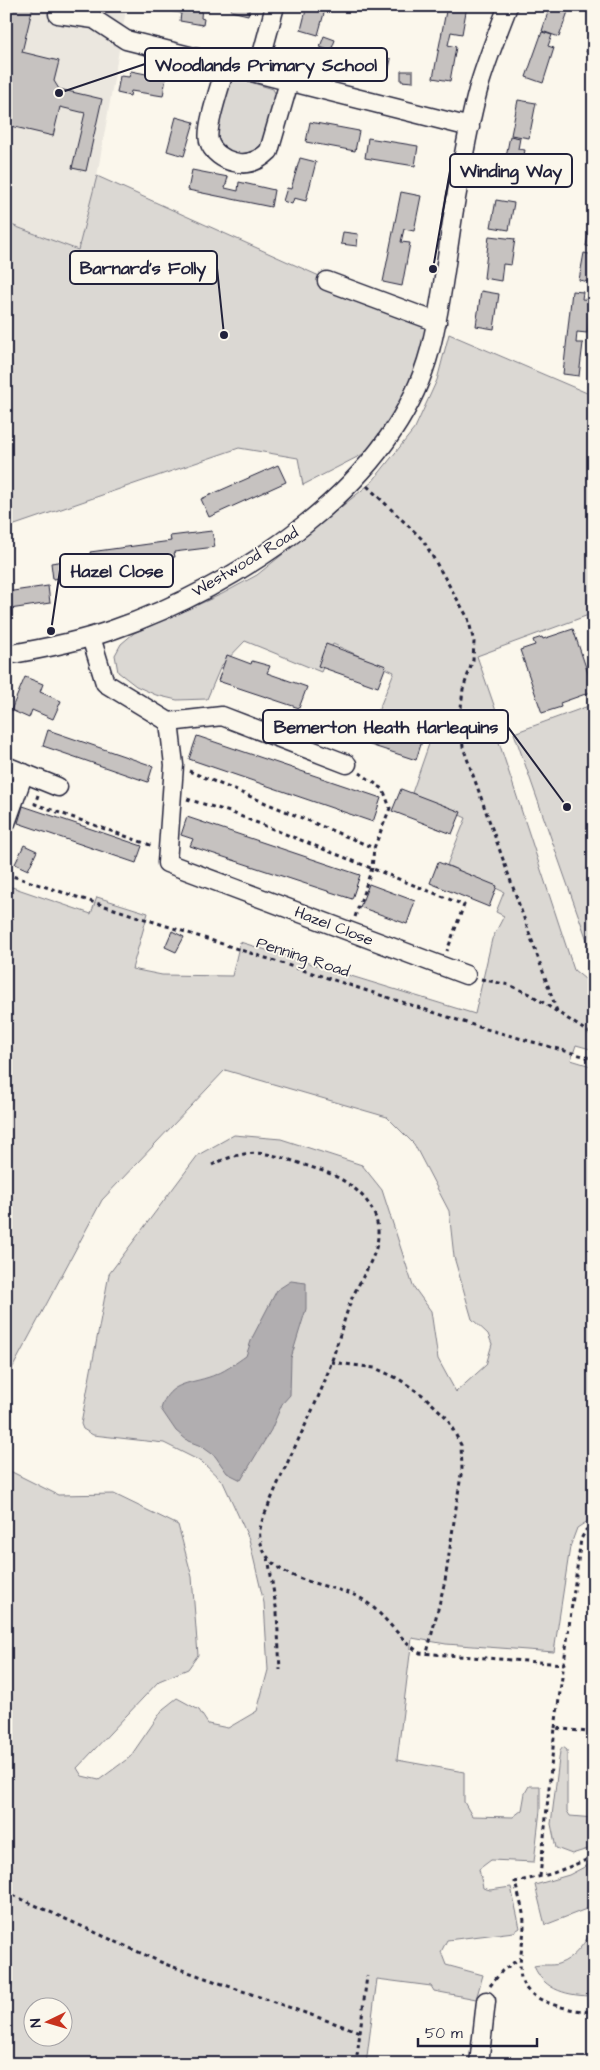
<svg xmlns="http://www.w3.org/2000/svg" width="600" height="2070" font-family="'Architects Daughter',sans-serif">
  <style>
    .built { fill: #ebe7df }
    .green { fill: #dbd8d3; stroke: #7e7d87; fill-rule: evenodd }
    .water { fill: #b1aeb0; stroke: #787681 }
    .building { fill: #c6c2c0; stroke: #22223b }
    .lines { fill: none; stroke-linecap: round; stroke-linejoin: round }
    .minor-casing { stroke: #22223b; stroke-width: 21 }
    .path { stroke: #22223b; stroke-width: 3; stroke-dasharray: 4 4; stroke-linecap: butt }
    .minor { stroke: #fbf7ec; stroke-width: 18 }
    .labels { text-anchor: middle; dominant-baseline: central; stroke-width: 4; stroke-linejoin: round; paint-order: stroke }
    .street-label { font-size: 16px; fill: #22223b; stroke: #fbf7ec }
    .leader { fill: none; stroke: #22223b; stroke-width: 2 }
    .callout-dot { fill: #22223b; stroke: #fbf7ec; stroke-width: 2 }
    .callout { fill: #fbf7ec; stroke: #22223b; stroke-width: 2 }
    .callout-label { font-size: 18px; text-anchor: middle; font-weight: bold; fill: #22223b }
  </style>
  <rect width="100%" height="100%" fill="#fbf7ec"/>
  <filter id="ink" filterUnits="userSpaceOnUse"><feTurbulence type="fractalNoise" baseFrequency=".02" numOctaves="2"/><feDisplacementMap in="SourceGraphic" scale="10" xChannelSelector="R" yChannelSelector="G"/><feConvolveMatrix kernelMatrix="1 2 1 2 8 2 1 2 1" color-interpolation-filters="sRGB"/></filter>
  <g filter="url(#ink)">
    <!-- built -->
    <path class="built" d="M6,6H113L126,10L97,176L78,250L6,223Z"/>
    <!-- green -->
    <path class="green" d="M237,78L273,89L276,95L263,145L255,153L233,156L218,143L215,132L226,89L231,81Z
      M97,176L426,324L424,344L415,374L385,429L365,453L303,485L298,458L239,448L6,528V223L78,250Z
      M449,334L594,396V613L477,656L496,711L491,718L574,970L585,979H594V1050L576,1045L571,1060L594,1067V1517L577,1528L570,1547L554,1652L446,1644L412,1638L397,1760L464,1772V1802L472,1816L513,1817L522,1810L525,1793L529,1786H540V1810L534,1862L491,1860L479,1869L483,1888L490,1890L511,1887L520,1928L514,1932L447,1940L441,1952L446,1965L483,1975L476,1999L434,1991L431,1986L377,1979L366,2064H6V1469L58,1495L114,1494L178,1525L192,1577L198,1655L188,1669L159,1681L77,1768L82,1776L99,1780L130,1757L163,1709L177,1698L199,1710L208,1724L228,1728L257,1711L268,1670L264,1603L249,1539L223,1482L202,1462L164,1443L93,1435L83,1429L81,1424L109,1274L198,1155L234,1135L281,1139L362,1165L382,1190L413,1286L431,1311L438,1359L456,1392L486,1365L492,1344L488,1334L472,1319L454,1257L449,1211L414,1144L387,1117L225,1070L102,1200L6,1380V885L91,914L97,897L148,913L132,969L162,975L232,976L240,942L475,1014L492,939L504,916L496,912L504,892L447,865L466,818L412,793L429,744L375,719L394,672L333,644L321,672L245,641L221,666L207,699L177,700L156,695L136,686L118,672L115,655L121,644L134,633L222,594L257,575L372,482L415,428L437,380ZM32,2008H62V2038H32Z
      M594,704V960L514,733Z
      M563,1747L567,1750V1811L570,1816L594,1818V1847L572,1854L556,1848L551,1824L560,1751Z
      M594,1862V1906L545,1925L535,1885L569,1875Z
      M594,1927V1996C569,1996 544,1991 534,1966C542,1964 552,1966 558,1964C575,1959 586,1941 594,1927Z"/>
    <!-- water -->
    <path class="water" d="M291,1281L306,1283V1309L291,1358L290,1395L282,1404L271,1430L241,1480L227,1473L215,1456L201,1446L188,1441L176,1431L161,1409C169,1379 193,1385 217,1374C227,1370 237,1362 246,1356L252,1338L277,1290Z"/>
    <!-- building -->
    <path class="building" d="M6,6H33L22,52L59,61L54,81L59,89L102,99L86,171L72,168L85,113L60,107L53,136L6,125Z
      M161,6H202L201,18L204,19L203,25L180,21L181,13L161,10Z
      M232,6H250L248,15L231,11Z
      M307,6H326L318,35L301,30Z
      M447,6H467L462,34L451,32L448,45L456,47L450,81L433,78Z
      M550,6H570L559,37L542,31Z
      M542,32L552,35L548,46L554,48L543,83L526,77Z
      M592,33H594V55L586,52Z
      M324,36L335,40L331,51L320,47Z
      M342,49L391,59L387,78L339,69Z
      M131,71L166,78L163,96L131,91L130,96L117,93L120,76L129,77Z
      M401,71H413V82L401,81Z
      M518,100L536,103L529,138L511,135Z
      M176,117L194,122L184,156L167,151Z
      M310,122L359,131L355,151L306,142Z
      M510,136L520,138L518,149L525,150L518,185L501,182Z
      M368,138L418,146L415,166L365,158Z
      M300,158L316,162L306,201L294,198L292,204L283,201L287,188L291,189Z
      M192,170L228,177L225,188L238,191L239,182L274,190L271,207L188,190Z
      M401,192L421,196L414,231L404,229L401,242L410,243L402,286L383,282Z
      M496,200L514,203L509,230L491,227Z
      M594,205V239L592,247L586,246Z
      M343,232L358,234L357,246L341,244Z
      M489,236L515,239L511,265L503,264L501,281L484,278Z
      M584,253L594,255V283L579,280Z
      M481,291L499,294L494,329L476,326Z
      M572,291L583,292L582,299L591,300L587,333L577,332L576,343H583L579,376L563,374Z
      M278,465L286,482L209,517L201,499Z
      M212,531L215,547L174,552L175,557L94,569L95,573L53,579L51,563L91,557L90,552L171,541L170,536Z
      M48,586L50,603L10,609L11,616H6V592Z
      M573,629L594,691L560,703L561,707L542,713L520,650L535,645L533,640L542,637L543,639Z
      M326,644L386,666L378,687L318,666Z
      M227,655L251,664L252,661L270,666L267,673L307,687L299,708L218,681Z
      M25,677L43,684L40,692L61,701L53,719L32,710L29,718L11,710Z
      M362,718L423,738L416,760L355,740Z
      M48,730L153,766L148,782L43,746Z
      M197,736L381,798L373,822L189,759Z
      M401,789L461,812L452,834L392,811Z
      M23,806L142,846L136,863L18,823Z
      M187,817L360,875L352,899L190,846L193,839L181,835Z
      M24,845L37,851L28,870L15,864Z
      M438,862L497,886L489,907L430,883Z
      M369,884L415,901L407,924L360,907Z
      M172,931L184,937L176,952L165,947Z"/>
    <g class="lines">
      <defs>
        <path id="minor" d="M58,14L94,19L126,40L470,127
          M226,65C222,81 205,127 209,141C212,152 224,160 234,162C248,166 259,161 269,151L289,82
          M257,73L275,6
          M327,281L437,322
          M91,637L105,683L169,722L222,716L347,764
          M6,655C42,649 78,642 112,630C237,587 394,486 430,350C443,301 447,248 456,198C463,160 469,120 480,83C488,57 498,32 508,6
          M169,722L174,765L167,863L466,975
          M6,766L58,787
          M6,823L24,773
          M479,2064L486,2001"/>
      </defs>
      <!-- minor casing -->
      <use href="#minor" class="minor-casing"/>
      <!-- path -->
      <path class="path" d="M367,486L423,540L468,618L474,642L473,660L463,689L460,717L463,747L557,1011
        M189,771L374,848
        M38,795L35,804L153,846
        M187,799L230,812L464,905L447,951
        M6,874L479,1027L594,1059
        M355,917L372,868L374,848L390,808L383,789L360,773
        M481,979L509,985L530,994L594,1036
        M212,1165C256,1143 276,1156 320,1170C356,1182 390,1212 374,1254C368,1269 359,1283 352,1298C341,1327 334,1359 322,1388C306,1426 286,1463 270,1502C266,1512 258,1526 260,1538C266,1584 333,1582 362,1599C384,1613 398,1638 420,1653L564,1664
        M331,1362L375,1368L399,1379L424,1396L447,1418L461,1445L462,1468L445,1581L427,1653
        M268,1557L277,1613L280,1670
        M555,1728L581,1539L586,1530L594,1525
        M594,1857L551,1874L515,1882C518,1895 524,1910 524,1924C524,1942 518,1959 521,1978C526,2003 573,2011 594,2012
        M540,1877L555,1728L594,1733
        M6,1892L165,1964L360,2032
        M490,1986L502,1971L520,1958
        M356,2064L367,1976"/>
      <!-- minor -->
      <use href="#minor" class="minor"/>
    </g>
  </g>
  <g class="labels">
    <!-- street labels -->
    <g class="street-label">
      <text transform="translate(245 562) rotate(-31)">Westwood Road</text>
      <text transform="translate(334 926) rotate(21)">Hazel Close</text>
      <text transform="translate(303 957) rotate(18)">Penning Road</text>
    </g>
  </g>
  <!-- callouts -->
  <path class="leader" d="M59 93L145 64M433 269L450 171M224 335L217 268M51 631L60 570M567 807L508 727"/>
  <g class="callout-dot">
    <circle cx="59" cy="93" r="5"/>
    <circle cx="433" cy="269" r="5"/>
    <circle cx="224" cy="335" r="5"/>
    <circle cx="51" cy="631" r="5"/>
    <circle cx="567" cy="807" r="5"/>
  </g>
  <g class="callout">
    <rect x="145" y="48" width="242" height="33" rx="5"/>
    <rect x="450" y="154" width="122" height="33" rx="5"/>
    <rect x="70" y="251" width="147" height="33" rx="5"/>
    <rect x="60" y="554" width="113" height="33" rx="5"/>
    <rect x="263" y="710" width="245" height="33" rx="5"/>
  </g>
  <g class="callout-label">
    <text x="266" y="71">Woodlands Primary School</text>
    <text x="511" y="177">Winding Way</text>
    <text x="143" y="274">Barnard's Folly</text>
    <text x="117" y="577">Hazel Close</text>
    <text x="386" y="733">Bemerton Heath Harlequins</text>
  </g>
  <!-- margin -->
  <rect width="600" height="2070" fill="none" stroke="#fbf7ec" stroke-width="25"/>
  <rect x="12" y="12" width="575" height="2045" fill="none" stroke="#22223b" stroke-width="2" filter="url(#ink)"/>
  <!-- north arrow -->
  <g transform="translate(48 2022) rotate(265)"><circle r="24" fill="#fbf7ec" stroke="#a4a2a5"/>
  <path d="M0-4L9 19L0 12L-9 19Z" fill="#c8321e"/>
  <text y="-8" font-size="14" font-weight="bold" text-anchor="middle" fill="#22223b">N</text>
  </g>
  <!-- scale -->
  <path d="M418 2038v8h119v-8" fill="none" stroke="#22223b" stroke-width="2.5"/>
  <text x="425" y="2038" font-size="15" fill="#22223b" stroke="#fbf7ec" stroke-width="4" paint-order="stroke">50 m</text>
</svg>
